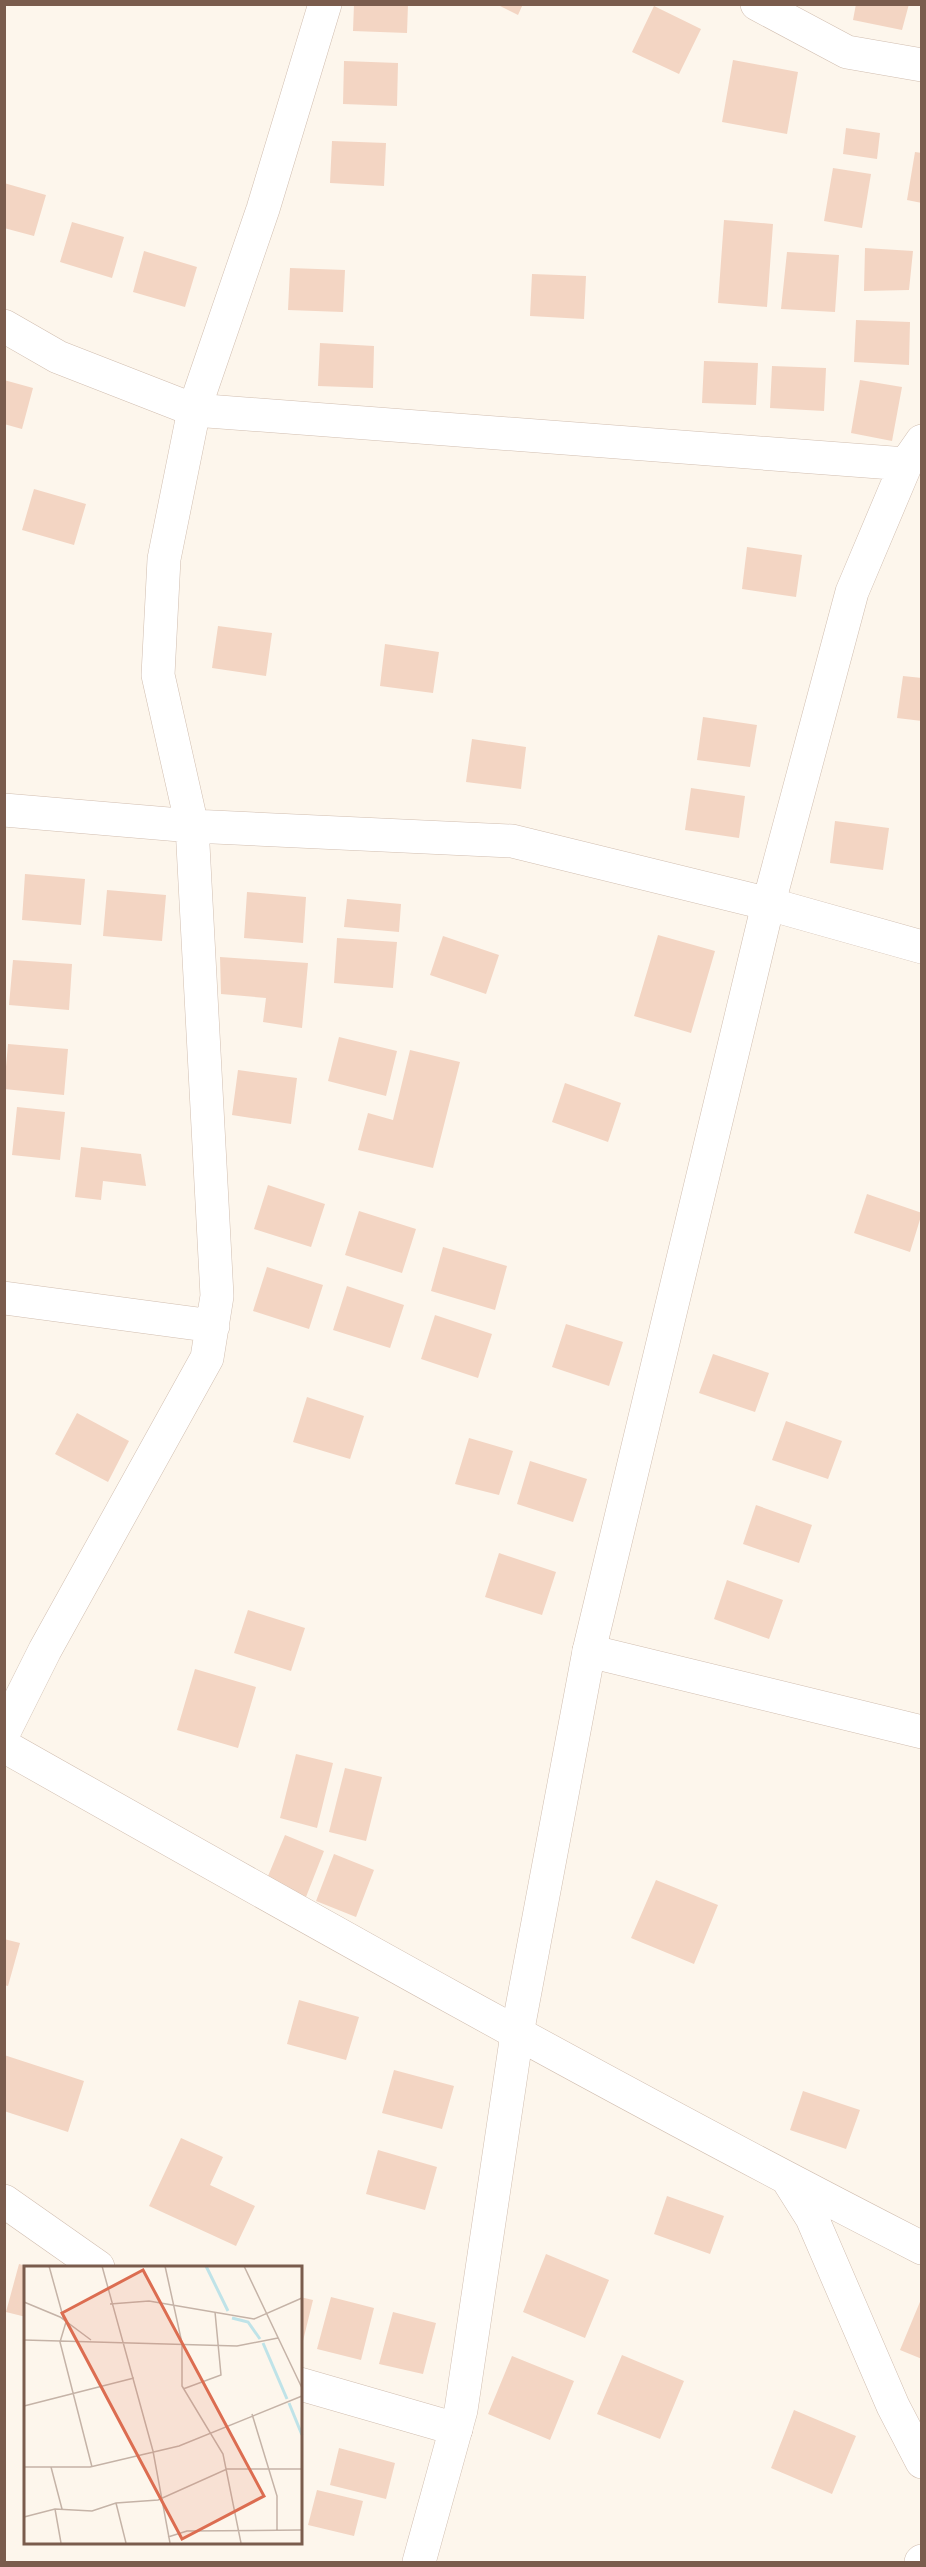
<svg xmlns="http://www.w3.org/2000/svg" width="926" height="2567" font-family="Lato,sans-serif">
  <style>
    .building { fill: #f3d5c3 }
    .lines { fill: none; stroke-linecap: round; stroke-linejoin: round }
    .minor-casing { stroke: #d1beb0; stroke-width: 34 }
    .tertiary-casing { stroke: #d1beb0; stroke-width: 34 }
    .minor { stroke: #fff; stroke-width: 33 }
    .tertiary { stroke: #fff; stroke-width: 33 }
    .inset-river { fill: none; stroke: #bfe3e8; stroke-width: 3 }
    .inset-road { fill: none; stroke: #c5b3a7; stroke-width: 1.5 }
    .view { fill: #dc6d51; fill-opacity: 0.15; stroke: #dc6d51; stroke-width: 3 }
    .inset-edge { fill: none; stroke: #7a5c4d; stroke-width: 3 }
  </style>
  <rect width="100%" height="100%" fill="#fdf6ec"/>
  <!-- building -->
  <path class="building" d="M354,4H408L407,33L353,31Z
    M496,4H523L518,15Z
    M856,4H909L902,30L853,20Z
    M654,6L701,29L679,74L632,52Z
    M733,60L798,72L787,134L722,122Z
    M344,61L398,63L397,106L343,104Z
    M846,128L880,133L877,159L843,154Z
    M332,141L386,143L384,186L330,183Z
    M915,152L922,153V203L907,200Z
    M833,168L871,174L862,228L824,221Z
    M4,183L46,195L34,236L4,228Z
    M724,220L773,224L767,307L718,303Z
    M72,222L124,237L112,278L60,262Z
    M865,248L913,251L909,290L864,291Z
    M144,251L197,267L185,307L133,292Z
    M787,252L839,255L835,312L781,309Z
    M290,268L345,270L343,312L288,310Z
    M532,274L586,276L584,319L530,316Z
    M856,320L910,322L909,365L854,362Z
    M320,343L374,346L373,388L318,386Z
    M704,361L758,363L756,405L702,403Z
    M772,366L826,368L824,411L770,408Z
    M4,380L33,388L22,429L4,424Z
    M860,380L902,387L892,441L851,433Z
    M34,489L86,504L74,545L22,530Z
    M747,547L802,555L796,597L742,589Z
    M218,626L272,633L266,676L212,668Z
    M385,644L439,652L433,693L380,686Z
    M903,676L922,678V721L897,718Z
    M703,717L757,725L750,767L697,760Z
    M472,739L526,747L521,789L466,782Z
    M691,788L745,796L739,838L685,830Z
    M835,821L889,828L883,870L830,863Z
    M25,874L85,879L81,925L22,920Z
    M107,890L166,895L162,941L103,936Z
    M247,892L306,897L303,943L244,938Z
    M347,899L401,904L399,932L344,927Z
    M658,935L715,951L691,1033L634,1016Z
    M443,936L499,955L486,994L430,975Z
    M337,938L397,942L393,988L334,983Z
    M220,957L308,963L302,1028L263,1022L266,998L221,994Z
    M13,960L72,964L69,1010L9,1005Z
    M339,1037L397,1051L386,1096L328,1081Z
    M8,1044L68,1049L64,1095L4,1089Z
    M410,1050L460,1062L433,1168L358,1150L368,1113L393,1120Z
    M238,1070L297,1078L291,1124L232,1115Z
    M565,1083L621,1103L608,1142L552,1122Z
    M17,1107L65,1112L60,1160L12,1155Z
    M81,1147L141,1154L146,1186L103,1181L101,1200L75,1197Z
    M268,1185L325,1204L311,1247L254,1229Z
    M867,1194L922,1213L910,1252L854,1233Z
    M359,1211L416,1229L402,1273L345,1255Z
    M443,1247L507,1266L495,1310L431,1291Z
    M267,1267L323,1285L309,1329L253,1311Z
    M347,1286L404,1305L390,1348L333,1330Z
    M435,1315L492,1334L478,1378L421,1359Z
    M566,1324L623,1342L609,1386L552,1367Z
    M713,1354L769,1373L755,1412L699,1393Z
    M307,1397L364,1416L350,1459L293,1442Z
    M77,1413L129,1441L108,1482L55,1454Z
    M786,1421L842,1441L828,1479L772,1460Z
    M469,1438L513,1451L499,1495L455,1484Z
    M530,1461L587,1479L573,1522L517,1504Z
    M756,1505L812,1525L799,1563L743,1544Z
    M499,1553L556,1572L542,1615L485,1597Z
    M727,1580L783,1600L769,1639L714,1619Z
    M248,1610L305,1628L291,1671L234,1653Z
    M195,1669L256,1687L238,1748L177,1730Z
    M296,1754L333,1763L317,1828L280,1818Z
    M345,1768L382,1777L366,1841L329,1832Z
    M285,1835L324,1851L306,1897L266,1881Z
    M334,1854L374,1870L356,1917L316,1901Z
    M656,1880L718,1905L694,1964L631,1938Z
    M4,1939L20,1943L8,1986L4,1985Z
    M299,2000L359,2017L346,2060L287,2044Z
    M4,2055L84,2081L68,2132L4,2111Z
    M394,2070L454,2086L442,2129L382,2113Z
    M803,2091L860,2110L846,2149L790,2130Z
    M181,2138L223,2157L210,2185L255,2206L236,2246L149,2206Z
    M378,2150L437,2167L425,2210L366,2194Z
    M667,2196L724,2216L710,2254L654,2234Z
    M546,2254L609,2280L585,2338L523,2312Z
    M19,2264L26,2266V2317L6,2312Z
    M300,2297L313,2300L301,2349H300Z
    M331,2297L374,2308L361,2360L317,2349Z
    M922,2297V2359L900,2350Z
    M393,2312L436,2323L423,2374L379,2364Z
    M622,2355L684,2381L660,2439L597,2414Z
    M512,2356L574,2381L550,2440L488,2414Z
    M794,2410L856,2436L832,2494L771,2468Z
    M339,2448L395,2463L386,2499L330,2485Z
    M317,2490L363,2501L354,2536L308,2525Z"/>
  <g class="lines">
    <defs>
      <path id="minor" d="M757,4L847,52L922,65
        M4,810L192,826L512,841L769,904L922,947
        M4,1298L213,1326
        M589,1651L922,1732
        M4,1732L45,1650L207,1358L217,1296L192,826L158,675L164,559L194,410L263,209L325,4
        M4,1746C308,1918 611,2089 922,2248
        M788,2180L812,2218L893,2406L922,2462
        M4,2201L98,2267
        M300,2384L456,2429
        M921,2562L922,2561"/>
      <path id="tertiary" d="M4,326L58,357L194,410L906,464
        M419,2562L461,2410L517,2034L589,1651L764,921L852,592L906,464L922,441"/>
    </defs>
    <!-- minor casing -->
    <use href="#minor" class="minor-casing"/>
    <!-- tertiary casing -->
    <use href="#tertiary" class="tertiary-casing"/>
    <!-- minor -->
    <use href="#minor" class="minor"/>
    <!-- tertiary -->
    <use href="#tertiary" class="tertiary"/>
  </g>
  <!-- overview -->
  <g transform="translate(24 2266)">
    <rect width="278" height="278" fill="#fdf6ec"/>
    <path class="inset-river" d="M182,0L204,45M208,52L224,56L236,73M239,77L263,133M265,137L278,169"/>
    <path class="inset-road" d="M25,0L40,54M78,0L129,185L146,277M141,0L158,77V120L199,188L217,277M220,0L278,122M0,36L36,51L67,74M86,38L125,35L230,53L278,32M42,56L36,76L68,201M0,74L213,80L254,72M159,123L197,109L191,46M0,140L110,112M228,148L253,230V265M0,201H66L155,180L278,130M27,201L38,243M92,237L102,277M31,243L37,277M0,251L31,243L68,245L92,237L134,234L203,203H278M144,271L163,265L278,264"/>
    <path class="view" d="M119,4L240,230L158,273L38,47Z"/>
    <rect width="278" height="278" class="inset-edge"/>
  </g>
  <!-- border -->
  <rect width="926" height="2567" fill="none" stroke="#7a5c4d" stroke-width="12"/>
</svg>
